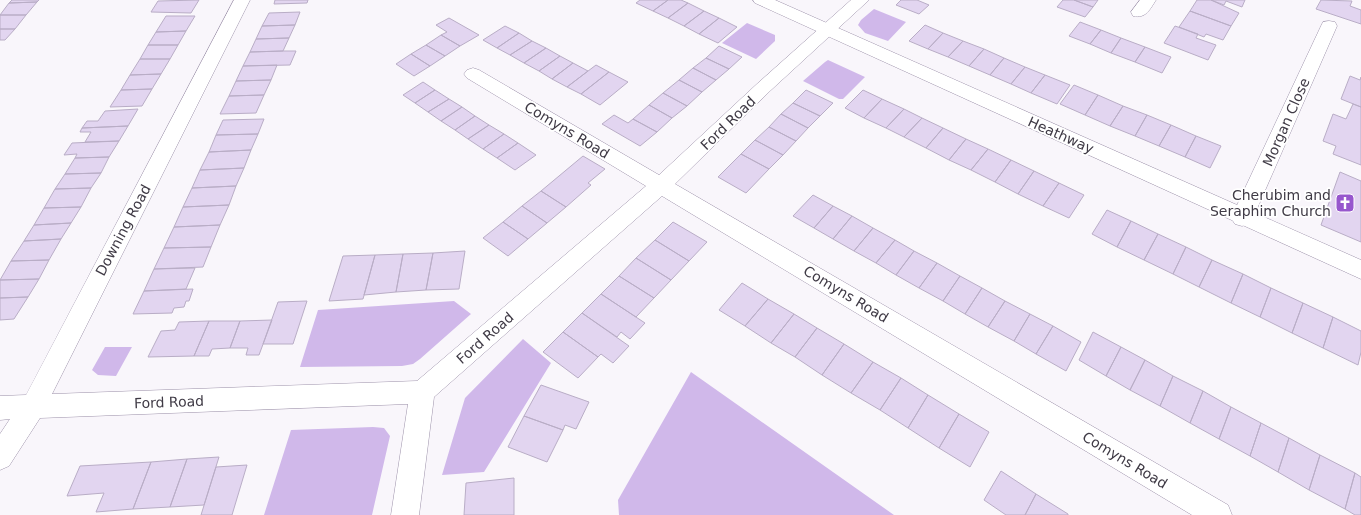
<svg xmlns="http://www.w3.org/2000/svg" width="1361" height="515" font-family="'DejaVu Sans',sans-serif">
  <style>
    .green { fill: #d0b8ea }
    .building { fill: #e2d5f0; stroke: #b9adc6 }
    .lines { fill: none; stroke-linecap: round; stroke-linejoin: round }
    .minor-casing { stroke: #9d92aa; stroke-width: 1 }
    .primary-casing { stroke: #9d92aa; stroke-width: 1 }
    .minor { fill: #fff; fill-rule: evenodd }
    .primary { fill: #fff; fill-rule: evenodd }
    .labels { text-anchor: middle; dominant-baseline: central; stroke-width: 3.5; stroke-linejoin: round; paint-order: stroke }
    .street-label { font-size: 14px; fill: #3f3a45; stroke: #fff }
    .poi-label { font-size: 14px; fill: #3f3a45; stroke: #fff; text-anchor: end }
  </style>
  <rect width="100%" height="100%" fill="#f9f6fb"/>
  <!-- green -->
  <path class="green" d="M874,9L906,22L888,41L865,33L858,25L861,20Z
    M747,23L775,35V41L756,59L722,43Z
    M828,60L865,77L843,99H839L803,81L825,62Z
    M454,301L471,314L420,359L413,364L402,366L300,367L318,310Z
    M523,339L551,363L484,472L442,475L465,398Z
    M105,347H132L116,376L98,375L92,370Z
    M691,372L894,515H619L618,500Z
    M373,427L384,428L390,436L372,515H264L291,430Z"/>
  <!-- building -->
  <path class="building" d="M12,0H39L37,2L9,3Z
    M199,0L191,13L151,12L158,1Z
    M275,0H308L307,3L274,4Z
    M640,0H668L653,11L636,3Z
    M668,0H681L688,3L668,18L653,11Z
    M901,0H917L929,5L919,14L896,5Z
    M1063,0H1074L1093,7L1085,17L1057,7Z
    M1074,0H1098L1093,7Z
    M1197,0H1211L1239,13L1231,26L1190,11Z
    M1211,0H1245L1242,7L1226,1L1224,5Z
    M1321,0L1352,1L1350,6L1361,10V24L1316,9Z
    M37,2L26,15H0L9,3Z
    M688,3L704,11L684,26L668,18Z
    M704,11L719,18L699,34L684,26Z
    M1190,11L1231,26L1223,40L1206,34L1204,37L1179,27Z
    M300,12L295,25L262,26L269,13Z
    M0,15H26L15,29H0Z
    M166,16H195L186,31L156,32Z
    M449,18L479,35L460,46L441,35L447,32L436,25Z
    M719,18L737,27L718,43L699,34Z
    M1080,22L1101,30L1090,44L1069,36Z
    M295,25L289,38L256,39L262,26Z
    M925,25L943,33L928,49L909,41Z
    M505,26L519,33L497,48L483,40Z
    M1175,26L1198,34L1196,38L1216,45L1208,60L1164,43Z
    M0,29H15L5,40H0Z
    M1101,30L1121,38L1111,53L1090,44Z
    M186,31L178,45H148L156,32Z
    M519,33L532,41L510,55L497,48Z
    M943,33L963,41L948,57L928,49Z
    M441,35L460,46L445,56L426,45Z
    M289,38L283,51L250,52L256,39Z
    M1121,38L1145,47L1135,62L1111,53Z
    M532,41L546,48L524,63L510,55Z
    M963,41L984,49L969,66L948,57Z
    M148,45H178L170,59H140Z
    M426,45L445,56L430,66L411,54Z
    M719,46L742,57L729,69L706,58Z
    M1145,47L1171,57L1162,73L1135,62Z
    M546,48L560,56L539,71L524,63Z
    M984,49L1004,58L990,75L969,66Z
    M283,51H296L290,65L243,66L250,52Z
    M411,54L430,66L414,76L396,64Z
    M560,56L573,63L552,79L539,71Z
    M706,58L729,69L716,80L693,68Z
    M1004,58L1025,67L1011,84L990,75Z
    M140,59H170L161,74L130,75Z
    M573,63L588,71L567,87L552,79Z
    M277,65L271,80L236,81L243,66Z
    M596,65L609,72L581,94L567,87Z
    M1025,67L1045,75L1031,93L1011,84Z
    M693,68L716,80L702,92L679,80Z
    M609,72L628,82L600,105L581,94Z
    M161,74L152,89L121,90L130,75Z
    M1045,75L1070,85L1057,104L1031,93Z
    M1350,76L1360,80L1361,77V107L1341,99Z
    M271,80L264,95L229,96L236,81Z
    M679,80L702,92L687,106L663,93Z
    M423,82L435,90L415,103L403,95Z
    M1074,85L1098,95L1085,115L1060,104Z
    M152,89L142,106L110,107L121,90Z
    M435,90L449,99L428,112L415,103Z
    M806,90L833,103L820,116L793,103Z
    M863,90L882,99L864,118L845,108Z
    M663,93L687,106L672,118L649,105Z
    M264,95L256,113L220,114L229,96Z
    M1098,95L1123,106L1110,126L1085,115Z
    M449,99L462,107L441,121L428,112Z
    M882,99L904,109L886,128L864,118Z
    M793,103L820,116L808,128L781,114Z
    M1353,104L1361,107V165L1333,154L1336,146L1323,141L1333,114L1346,119Z
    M649,105L672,118L657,132L633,119Z
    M1123,106L1147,115L1135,136L1110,126Z
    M462,107L475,116L455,130L441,121Z
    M138,109L128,126L82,128L87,121H98L105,111Z
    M904,109L922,118L904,137L886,128Z
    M781,114L808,128L796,141L769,127Z
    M614,115L628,123L633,119L657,132L640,146L602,124Z
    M1147,115L1171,125L1159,146L1135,136Z
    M475,116L489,125L468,139L455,130Z
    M922,118L943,128L926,148L904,137Z
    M264,119L258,134L216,135L223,120Z
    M489,125L504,134L483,149L468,139Z
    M1171,125L1196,136L1185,157L1159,146Z
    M128,126L119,141L85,142L91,132H80L82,128Z
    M769,127L796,141L783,155L755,140Z
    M943,128L966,139L949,160L926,148Z
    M258,134L251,150L209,152L216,135Z
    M504,134L518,143L497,158L483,149Z
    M1196,136L1221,146L1210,168L1185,157Z
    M966,139L988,149L971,170L949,160Z
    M755,140L783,155L769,169L741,154Z
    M119,141L109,157L75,158L77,154L64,155L72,143Z
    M518,143L536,155L515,170L497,158Z
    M988,149L1011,160L995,182L971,170Z
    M251,150L244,168L200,170L209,152Z
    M741,154L769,169L746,193L718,177Z
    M583,156L605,169L588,183L591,185L566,207L541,191Z
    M109,157L101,173L65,174L75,158Z
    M1011,160L1034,171L1018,194L995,182Z
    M244,168L236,186L192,188L200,170Z
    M1034,171L1059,183L1043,206L1018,194Z
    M1340,172L1361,181V242L1321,225Z
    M101,173L91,188L55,189L65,174Z
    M1059,183L1084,195L1069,218L1043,206Z
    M236,186L229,205L183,207L192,188Z
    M91,188L81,207L44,208L55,189Z
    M541,191L566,207L547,223L522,206Z
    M813,195L833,206L814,228L793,216Z
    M229,205L220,225L174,227L183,207Z
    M522,206L547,223L528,239L503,222Z
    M833,206L852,216L833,239L814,228Z
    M81,207L71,223L34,225L44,208Z
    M1107,210L1131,221L1117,247L1092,234Z
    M852,216L873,228L854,251L833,239Z
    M1131,221L1158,234L1144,260L1117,247Z
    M503,222L528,239L508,256L483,238Z
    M673,222L707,242L689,261L655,240Z
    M71,223L61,239L24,241L34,225Z
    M220,225L211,247L164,248L174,227Z
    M873,228L895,240L876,263L854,251Z
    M1158,234L1186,247L1173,274L1144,260Z
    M61,239L49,260L11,261L24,241Z
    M655,240L689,261L671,280L636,258Z
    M895,240L914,251L896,275L876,263Z
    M211,247L203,267L154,269L164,248Z
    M1186,247L1212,260L1199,287L1173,274Z
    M465,251L459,289L426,290L433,253Z
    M914,251L937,263L919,288L896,275Z
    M433,253L426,290L396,292L403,254Z
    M403,254L396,292L364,295L375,255Z
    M375,255L363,299L329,301L343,256Z
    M636,258L671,280L654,298L619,276Z
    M49,260L39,279L0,280L11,261Z
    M1212,260L1243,274L1231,303L1199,287Z
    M937,263L960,276L943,301L919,288Z
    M195,268L186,289L144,291L154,269Z
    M1243,274L1271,288L1260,317L1231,303Z
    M619,276L654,298L636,317L601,294Z
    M960,276L982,288L965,314L943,301Z
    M39,279L28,297L0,298V280Z
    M742,283L768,299L745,326L719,310Z
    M982,288L1005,301L988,327L965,314Z
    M1271,288L1303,303L1292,333L1260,317Z
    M193,289L189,301H186L184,307L174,308L172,313L133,314L144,291Z
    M601,294L645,323L630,339L621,332L617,337L582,313Z
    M28,297L14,319L0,320V298Z
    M768,299L794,314L771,343L745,326Z
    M307,301L293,344H263L278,302Z
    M1005,301L1030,314L1014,341L988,327Z
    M1303,303L1333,317L1323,348L1292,333Z
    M582,313L629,346L613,363L601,354L598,357L563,332Z
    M794,314L817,328L795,357L771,343Z
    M1030,314L1053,326L1036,354L1014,341Z
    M1333,317L1361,331V352L1358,365L1323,348Z
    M272,320L259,355H246L248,348H230L240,321Z
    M209,321L194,356L148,357L161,331L175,330L179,322Z
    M209,321H240L230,348L212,349L209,356H194Z
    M1053,326L1081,342L1066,371L1036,354Z
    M817,328L844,344L822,375L795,357Z
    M563,332L598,357L578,378L543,352Z
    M1093,332L1121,347L1106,376L1079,360Z
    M844,344L873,362L851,393L822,375Z
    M1121,347L1145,360L1130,390L1106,376Z
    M1145,360L1173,376L1160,406L1130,390Z
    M873,362L901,378L880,410L851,393Z
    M1173,376L1203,391L1190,423L1160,406Z
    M901,378L928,395L908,428L880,410Z
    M541,385L589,402L576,429L565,425L563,430L524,416Z
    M1203,391L1231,407L1219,439L1190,423Z
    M928,395L959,414L939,448L908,428Z
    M1231,407L1261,423L1250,456L1219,439Z
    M959,414L989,432L970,467L939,448Z
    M524,416L563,430L547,462L508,447Z
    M1261,423L1289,438L1278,472L1250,456Z
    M1289,438L1320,455L1309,490L1278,472Z
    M1320,455L1355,473L1345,509L1309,490Z
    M219,457L204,505L170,507L187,459Z
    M187,459L170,507L133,509L151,462Z
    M151,462L133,509L96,512L104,493L67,496L80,466Z
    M247,465L232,515H201L216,467Z
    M1001,471L1036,494L1025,515H1006L984,500Z
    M1355,473L1361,477V515H1355L1345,509Z
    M514,478V515H464L466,483Z
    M1036,494L1068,514V515H1025Z"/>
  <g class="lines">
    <defs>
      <path id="minor" d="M234,0H250L52,394L417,381L646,186L467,78L464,74L467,70L473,68L479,70L659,175L758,83L851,0H869L770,91L675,184L1228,505L1232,515H1192L662,196L434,397L419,515H391L408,404L40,418L9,466L0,470V434L10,419L0,420V396L26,395Z
        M1140,0H1156C1150,9 1146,19 1133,16L1131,12Z
        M1329,21L1335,22L1337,26L1253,218L1249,224L1242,226L1235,224L1231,218L1321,26L1323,22Z"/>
      <path id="primary" d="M753,0H775L1361,260V279L755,3Z"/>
    </defs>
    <!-- minor casing -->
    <use href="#minor" class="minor-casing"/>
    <!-- primary casing -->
    <use href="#primary" class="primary-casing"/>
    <!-- minor -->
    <use href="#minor" class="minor"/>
    <!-- primary -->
    <use href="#primary" class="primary"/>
  </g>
  <!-- icons -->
  <defs>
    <symbol id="church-square" viewBox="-11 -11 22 22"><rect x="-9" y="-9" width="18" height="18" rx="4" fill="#9757cd" stroke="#fff"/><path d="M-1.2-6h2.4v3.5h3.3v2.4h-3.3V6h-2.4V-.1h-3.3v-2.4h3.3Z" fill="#fff"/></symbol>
  </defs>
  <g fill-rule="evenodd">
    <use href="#church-square" x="1334" y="192" width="22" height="22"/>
  </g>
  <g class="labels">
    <!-- street labels -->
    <g class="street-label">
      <text transform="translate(1286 122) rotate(-66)">Morgan Close</text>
      <text transform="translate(728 123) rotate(-44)">Ford Road</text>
      <text transform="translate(567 130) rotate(31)">Comyns Road</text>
      <text transform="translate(1061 135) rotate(24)">Heathway</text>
      <text transform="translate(123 230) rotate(-62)">Downing Road</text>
      <text transform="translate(846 294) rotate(31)">Comyns Road</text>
      <text transform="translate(485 338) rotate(-41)">Ford Road</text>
      <text transform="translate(169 402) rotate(-2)">Ford Road</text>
      <text transform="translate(1125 460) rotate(31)">Comyns Road</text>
    </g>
    <!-- poi labels -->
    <g class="poi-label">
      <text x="1331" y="195">Cherubim and<tspan x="1331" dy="16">Seraphim Church</tspan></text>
    </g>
  </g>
</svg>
